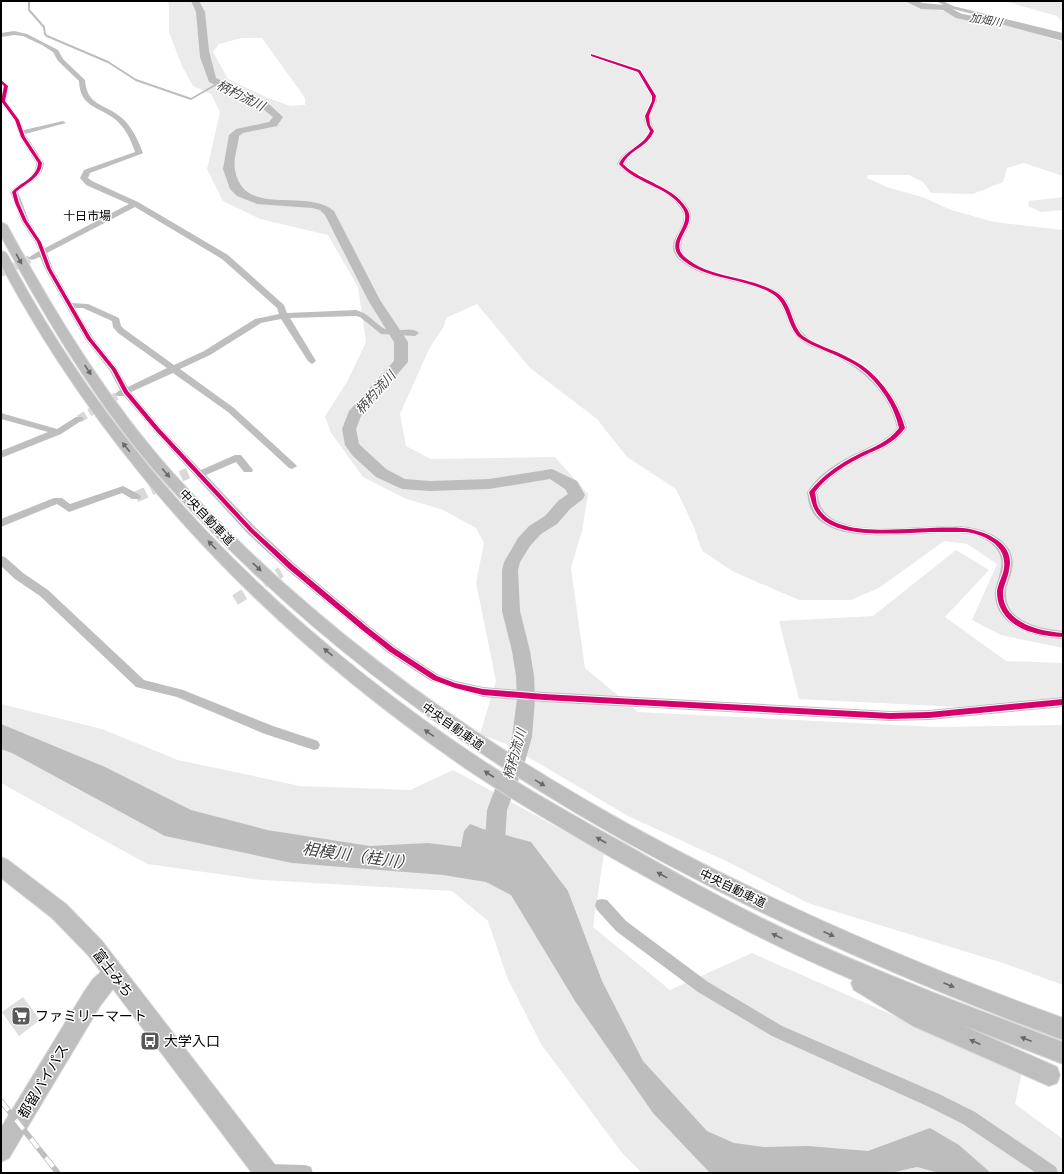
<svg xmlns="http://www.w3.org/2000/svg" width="1064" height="1174" font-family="Montserrat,'Noto Sans JP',sans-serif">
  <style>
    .green { fill: #ebebeb; fill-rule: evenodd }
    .water { fill: #bdbdbd }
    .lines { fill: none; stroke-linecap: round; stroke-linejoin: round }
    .stream { stroke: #bdbdbd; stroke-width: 2 }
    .river { fill: #bdbdbd; fill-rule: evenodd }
    .building { fill: #dedede }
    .minor-tunnel-far1 { stroke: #d9d9d9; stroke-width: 8; stroke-dasharray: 8 4; stroke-linecap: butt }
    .minor-tunnel { stroke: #d9d9d9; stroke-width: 11; stroke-dasharray: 11 5.5; stroke-linecap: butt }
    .highway-casing { stroke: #dbdbdb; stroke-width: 2 }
    .minor { fill: #bebebe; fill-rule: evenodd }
    .highway { fill: #bebebe; fill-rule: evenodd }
    .rail-casing { stroke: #bebebe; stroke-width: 5.5 }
    .rail { stroke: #fff; stroke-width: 4; stroke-dasharray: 12; stroke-linecap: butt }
    .cycleway-casing { stroke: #fff; stroke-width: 2 }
    .cycleway { fill: #d6006c; fill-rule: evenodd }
    .oneway { fill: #686868 }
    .labels { text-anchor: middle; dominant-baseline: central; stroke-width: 3; stroke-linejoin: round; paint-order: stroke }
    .far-water-label { font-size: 11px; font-style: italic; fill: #424242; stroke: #fff }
    .far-quarter-label { font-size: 12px; fill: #000; stroke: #fff }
    .street-label { font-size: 12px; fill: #000; stroke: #fff }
    .water-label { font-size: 13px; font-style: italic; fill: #424242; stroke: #fff }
    .near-street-label { font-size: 14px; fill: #000; stroke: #fff }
    .near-poi-label { font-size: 14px; fill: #000; stroke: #fff; text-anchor: start }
    .near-water-label { font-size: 16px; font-style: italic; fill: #424242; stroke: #fff }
  </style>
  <rect width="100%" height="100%" fill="#fff"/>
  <!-- green -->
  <path class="green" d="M168,1H907L920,8L945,11L957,16L980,21L993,20L1063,42V176L1024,163L1007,168L1003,182L973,194L931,193L923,182L909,175H868L867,178L887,187L925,198L951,210L994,222L1063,230V648L1001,635L972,620L997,564L967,544L944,541L879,588L851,600H799L734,572L702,551L694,527L676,489L627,457L597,419L530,368L477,304L446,318L444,326L429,349L400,414L406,446L431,459L555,457L588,494L582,531L571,568L585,668L638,712L935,727L1063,725V985L1006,964L808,903L728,862L628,816L506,744L480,734L496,681L476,583L484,543L476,528L443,510L404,498L363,477L331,433L325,416L348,380L366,342L358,287L328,235L260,219L223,201L207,169L220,112L211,94L193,86L182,66L169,32V6ZM242,38H262L305,98V105L290,106L266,97L228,79L213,52L219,44Z
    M1004,1H1063V23L1057,16Z
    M1063,197V210L1041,212L1028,206L1029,201Z
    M956,550L989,570L945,617L1006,661L1063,663V697L959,707L799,699L779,621L873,616Z
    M1,704L102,729L178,760L300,786L410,790L453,770L604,853L593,927L670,990L752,953L1022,1072L1015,1104L1063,1139V1173H642L622,1153L541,1044L507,977L488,921L452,891L262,880L147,864L1,783Z"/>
  <!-- water -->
  <path class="water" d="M1,724L105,767L191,810L267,830L370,846L428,843L461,847L464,831L470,824L483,829L531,842L568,891L602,981L643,1061L707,1131L734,1143L764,1147L808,1146L868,1151L930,1128L959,1145L991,1173H939L917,1167L890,1173H710L653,1113L575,1001L511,895L486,882L443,875L292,863L165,836L12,753L1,749Z"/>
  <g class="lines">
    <!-- stream -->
    <path class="stream" d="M29,1V10L44,27L45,34L47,36L108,62L136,80L191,99L217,84"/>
    <!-- river -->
    <path class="river" d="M191,1H199L205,12L209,51L216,78L270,105L283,117L277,126L243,133L239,136C238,146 233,160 235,170C244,219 305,187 334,211L380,300L408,342V362L361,416L356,429L359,444L386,469L405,479L430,481L489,479L552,469L577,481L585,495L583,499L570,509L557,524L541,534L530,546L520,562L518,570L520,611L530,651L534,676L535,699L532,737L524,765L507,810L504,855L501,862L494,864L487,862L484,855L487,810L504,765L512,737L517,699L516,676L512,651L502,611V570L504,562L518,538L529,526L545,516L558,501L568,494L565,489L550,479L489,489L430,491L402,489L376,477L353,456L347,448L345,445L342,429L349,411L394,361V342L368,300L325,215L320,210L312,208L257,204L237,196L230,189L223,169L229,135L236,129L269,122L273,117L263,109L209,82L200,57L196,12Z
      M905,1H917L923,3L945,5L962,14L974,16H993L1063,35V41L993,22H974L956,18L943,10L921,9Z"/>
  </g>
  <!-- building -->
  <path class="building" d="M23,997L40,1020L19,1036L2,1012Z"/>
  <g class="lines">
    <!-- minor-tunnel-far1 -->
    <path class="minor-tunnel-far1" d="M1,273L32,258
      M79,419L120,394"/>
    <!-- minor-tunnel -->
    <path class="minor-tunnel" d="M136,497L188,473
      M235,600L281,572"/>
    <defs>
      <path id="highway" d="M1,222L7,225C54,312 107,399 173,473C410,735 736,899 1063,1018V1040C729,915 405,750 164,481C99,408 47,321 1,236Z
        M1,251L5,252L7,254C39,314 75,371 116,425C217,558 346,670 485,762C530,791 578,818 625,844C688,880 751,915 817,944C898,980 981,1011 1063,1042V1064L962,1025L1057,1067L1060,1075L1057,1083L1049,1086L913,1026L854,990L851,983L853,980C770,945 692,903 614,859C565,830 515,802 468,770C274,637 113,474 1,265Z
        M1,857L8,860L66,904L102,941L275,1165L279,1173H252L113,989L100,1006L9,1158L1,1162V1128L84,992L93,979L101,972L88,955L52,918L1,878Z"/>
    </defs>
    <!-- highway casing -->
    <use href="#highway" class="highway-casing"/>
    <!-- minor -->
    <path class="minor" d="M936,1H943L953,6L1063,33V37L949,8Z
      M14,31L27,34L58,50L63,59L85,80C87,107 105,103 122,118C132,127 138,140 143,153L141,154L90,173L88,178L92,181L138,202L228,255L284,305L287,313L356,310C370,314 374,323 385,329C395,334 411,325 419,333L415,336L381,334L360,317L356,316L290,318L316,361L312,364L308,361L281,319L261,323L210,355L180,369L234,408L295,464L297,466L292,469L289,468L228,412L173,373L131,392L160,427L201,470L235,455H241L253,470L252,472H244L236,462L206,475L255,527L295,564L368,625L396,647L439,675L456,681L483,687L544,692L890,711L929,710L1063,697V707L929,720L890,721L544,702L483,697L431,681L388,653L287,570L247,533L154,431L124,396H117L115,394L120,390L110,371L85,339L45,269L40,257L32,260L28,258L39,251L35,242L21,221L10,192C19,182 36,178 36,163L20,137L14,120L1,103L3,86L1,85V79L9,86L6,101L20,120L24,130L63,121L66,123L25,134L44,163C43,178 28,183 18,192L29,221L45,248L129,204L86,185L80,178L84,170L135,152C131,140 126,129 116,120C99,106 80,108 79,81L58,61L53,52L42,45L23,36L14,35L1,37V33ZM135,207L222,259L277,308L279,314L255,319L204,351L174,365L124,329L121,326L119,318L88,304L72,303L53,269L47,253ZM75,308H83L112,321L113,327L118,333L167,368L128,387L117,368L93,338Z
      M590,54H594L641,70L657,96V101L650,116L652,125L655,131C649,146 631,149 625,164C642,182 680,187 690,211C696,228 670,243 687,258C712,277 748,276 775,290C793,299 791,321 804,334C812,343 829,347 839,352C871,367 898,393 907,428C896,445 879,450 861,459C845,467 829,477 817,492C818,497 819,503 821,507C843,545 936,519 973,528C993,532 1017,545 1012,569C1011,577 1006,585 1006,593C1005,622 1041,629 1063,631V639C1036,637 994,627 995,593C995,586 999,579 1000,572C1006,553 992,540 974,535C936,525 829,555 810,507C808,502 808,497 807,492C819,473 841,460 861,451C874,445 888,440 897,428C889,392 863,369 831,354C821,350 806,346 798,338C785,325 787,302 769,293C742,279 705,281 681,261C658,241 693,228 681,209C667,186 634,185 617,164C624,149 642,146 649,131C637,111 651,113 651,98C650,92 640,78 637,72L590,56Z
      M1,413L57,429L76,417H82L84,419L61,434L1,458V451L48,432L1,419Z
      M123,486L140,495L141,497L140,499H132L122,493L69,512L57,504L1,527V519L54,498H62L70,504Z
      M1,556L5,557L23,573L48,590L144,680L183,690L273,726L318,741L320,745L318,749L314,750L265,734L177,697L136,687L40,596L15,579L1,566Z
      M602,899L607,900L626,921L708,982L782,1026L939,1094L975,1112L1056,1167L1058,1173H1036L963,1124L927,1106L772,1036L698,992L616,931L597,910L595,905L597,900Z
      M266,1164L305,1165L311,1167L313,1173H258L260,1166Z"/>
    <!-- highway -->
    <use href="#highway" class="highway"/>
    <defs>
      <path id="rail" d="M1,1101L58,1173"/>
    </defs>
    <!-- rail casing -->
    <use href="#rail" class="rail-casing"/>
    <!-- rail -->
    <use href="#rail" class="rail"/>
    <defs>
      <path id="cycleway" d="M591,54L640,70L656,96L655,101L649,116L650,125L654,131C647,148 630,149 623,164C641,182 674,186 687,209C698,227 666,242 686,258C709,278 748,276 774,291C793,301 790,324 803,336C811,342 829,349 839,353C845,356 852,359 858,363C880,376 899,404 905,428C894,444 878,449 861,457C844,466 827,476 815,492C816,497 816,503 818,507C839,547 938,520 974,530C994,535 1015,547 1009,570C1008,578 1003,586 1003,594C1004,623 1039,631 1063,633V637C1041,636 1012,631 1001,609C998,604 997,598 997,591C998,583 1003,576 1004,568C1007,545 985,535 966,532C954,532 941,532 929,532C901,533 844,539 822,519C813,511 812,503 809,492L810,491C823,475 839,464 857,455C873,447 889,442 899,428C894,404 876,378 855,365C848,361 840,357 833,354C824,350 808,344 800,338C786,326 789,303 771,293C745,278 708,280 684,261C660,242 694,228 683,209C670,187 636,184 619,164C626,149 644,146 650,131L647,125L645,116L652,101V96L638,72L591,56Z
        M1,80L8,86L5,101L19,120L25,137L42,163C41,178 26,183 16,192L19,203L27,221L41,242L51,269L91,338L116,369L128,391L159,428L253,529L293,565L366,626L394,648L437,676L455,683L483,689L544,694L890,713L929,712L1063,699V705L929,718L890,719L544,700L483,695L455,688L433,680L390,652L362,630L289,569L249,531L155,430L124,393L112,370L87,339L47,269L37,242L23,221L15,203L12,192C21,182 37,178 38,163L21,137L15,120L1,101L4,86L1,83Z"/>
    </defs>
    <!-- cycleway casing -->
    <use href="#cycleway" class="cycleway-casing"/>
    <!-- cycleway -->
    <use href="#cycleway" class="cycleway"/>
  </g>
  <!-- one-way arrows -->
  <defs><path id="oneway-solid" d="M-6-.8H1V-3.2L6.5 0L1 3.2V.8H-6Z"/></defs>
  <g class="oneway">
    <use href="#oneway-solid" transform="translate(19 259) rotate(61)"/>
    <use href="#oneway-solid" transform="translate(88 370) rotate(57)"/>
    <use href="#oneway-solid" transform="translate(126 447) rotate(-129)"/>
    <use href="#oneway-solid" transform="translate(166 473) rotate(49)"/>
    <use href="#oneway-solid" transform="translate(212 545) rotate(-134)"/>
    <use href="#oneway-solid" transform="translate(257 567) rotate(43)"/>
    <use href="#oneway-solid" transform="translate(328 652) rotate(-140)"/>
    <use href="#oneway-solid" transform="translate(429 733) rotate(-145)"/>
    <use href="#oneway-solid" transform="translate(489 774) rotate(-147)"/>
    <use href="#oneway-solid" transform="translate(540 783) rotate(31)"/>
    <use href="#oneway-solid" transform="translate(601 840) rotate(-150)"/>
    <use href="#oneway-solid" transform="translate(662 875) rotate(-151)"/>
    <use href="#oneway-solid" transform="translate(829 934) rotate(24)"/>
    <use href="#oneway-solid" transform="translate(777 936) rotate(-154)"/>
    <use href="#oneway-solid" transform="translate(949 985) rotate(23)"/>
    <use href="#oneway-solid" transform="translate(1026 1039) rotate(-159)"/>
    <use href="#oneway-solid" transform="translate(975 1042) rotate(-156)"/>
  </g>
  <!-- icons -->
  <defs>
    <symbol id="supermarket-square" viewBox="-11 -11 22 22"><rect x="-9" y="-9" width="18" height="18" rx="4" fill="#595959" stroke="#fff"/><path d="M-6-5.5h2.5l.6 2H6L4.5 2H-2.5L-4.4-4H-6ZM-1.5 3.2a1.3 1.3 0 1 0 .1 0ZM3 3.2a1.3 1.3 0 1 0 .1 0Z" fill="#fff"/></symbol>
    <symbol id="bus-square" viewBox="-11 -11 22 22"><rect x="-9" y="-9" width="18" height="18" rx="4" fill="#595959" stroke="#fff"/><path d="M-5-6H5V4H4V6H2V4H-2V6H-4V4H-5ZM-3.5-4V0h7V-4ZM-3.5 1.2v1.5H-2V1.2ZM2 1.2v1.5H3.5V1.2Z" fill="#fff"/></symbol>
  </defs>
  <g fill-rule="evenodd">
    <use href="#supermarket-square" x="10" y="1005" width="22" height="22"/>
    <use href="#bus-square" x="139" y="1030" width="22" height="22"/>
  </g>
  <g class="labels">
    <!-- far-water labels -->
    <g class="far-water-label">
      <text transform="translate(986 20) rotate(9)">加畑川</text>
    </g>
    <!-- far-quarter labels -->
    <g class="far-quarter-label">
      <text x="87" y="215">十日市場</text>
    </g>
    <!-- street labels -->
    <g class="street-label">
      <text transform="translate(207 517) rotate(46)">中央自動車道</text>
      <text transform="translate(453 726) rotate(35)">中央自動車道</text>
      <text transform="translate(733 888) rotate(26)">中央自動車道</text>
    </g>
    <!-- water labels -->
    <g class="water-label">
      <text transform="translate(241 95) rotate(27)">柄杓流川</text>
      <text transform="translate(375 392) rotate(-48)">柄杓流川</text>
      <text transform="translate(514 754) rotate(-74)">柄杓流川</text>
    </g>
    <!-- near-street labels -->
    <g class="near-street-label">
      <text transform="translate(113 973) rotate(53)">富士みち</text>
      <text transform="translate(43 1081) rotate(-59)">都留バイパス</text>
    </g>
    <!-- near-poi labels -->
    <g class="near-poi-label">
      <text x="35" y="1016">ファミリーマート</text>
      <text x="164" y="1041">大学入口</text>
    </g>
    <!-- near-water labels -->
    <g class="near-water-label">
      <text transform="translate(358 856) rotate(8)">相模川（桂川）</text>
    </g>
  </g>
  <!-- border -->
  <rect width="1064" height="1174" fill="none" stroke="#000000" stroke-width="4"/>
</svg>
